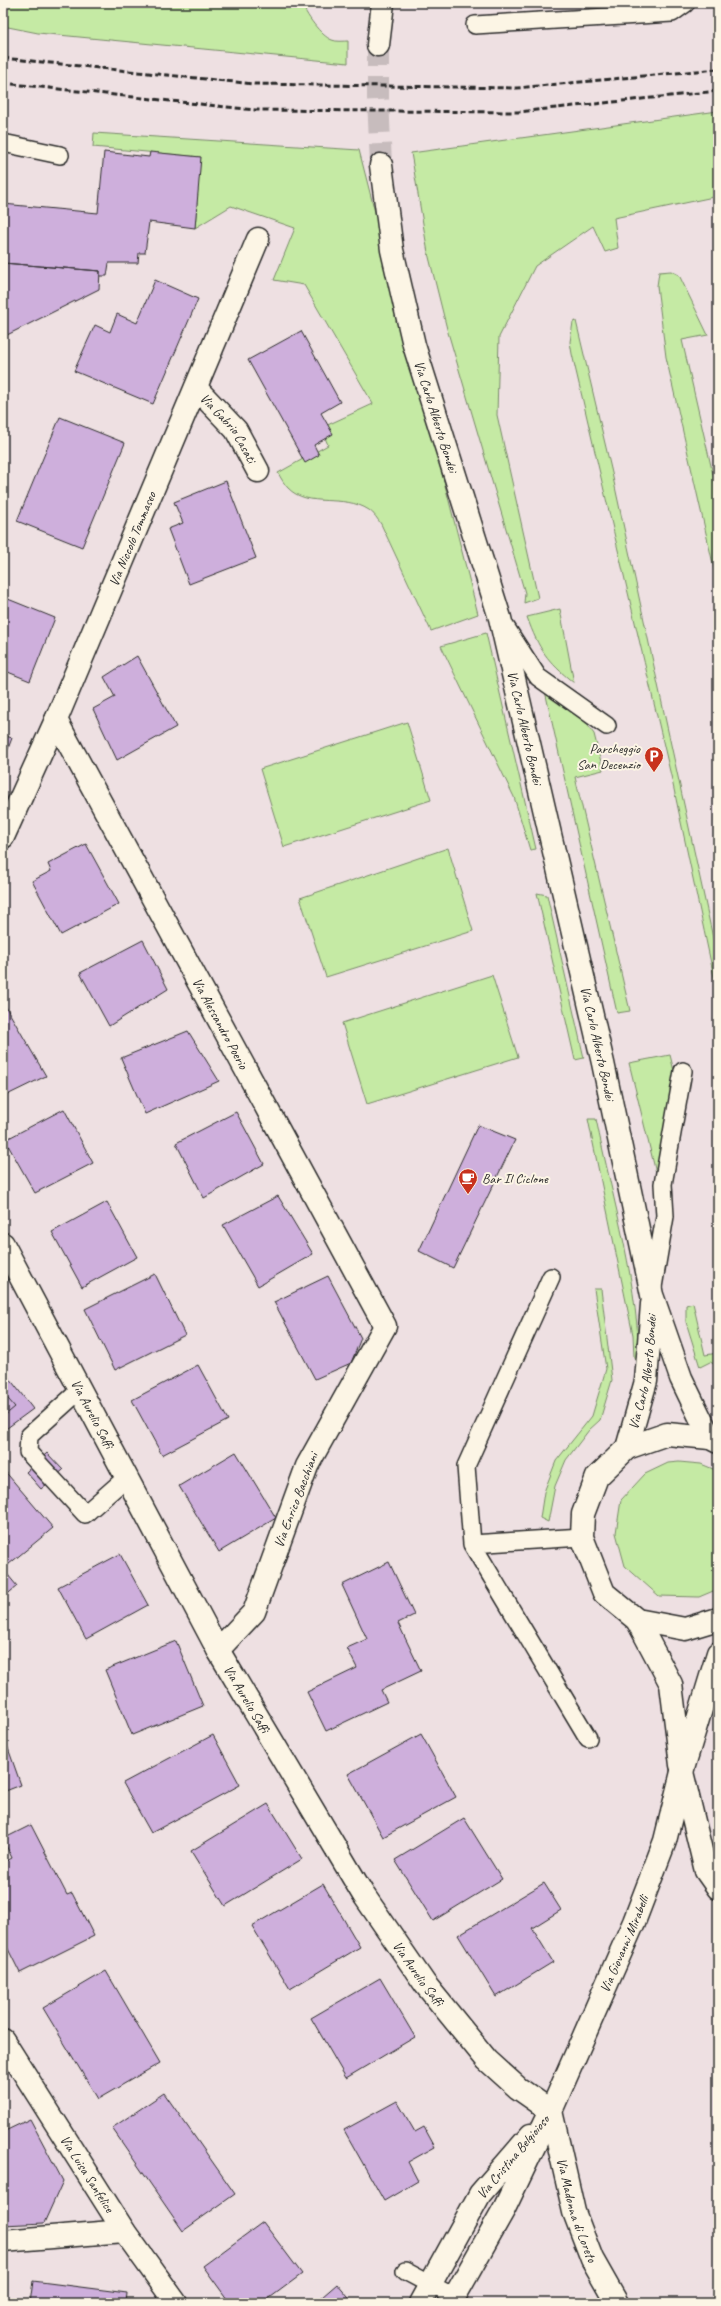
<svg xmlns="http://www.w3.org/2000/svg" width="721" height="2306" font-family="Caveat,sans-serif">
  <style>
    .green { fill: #c5eaa4; stroke: #788a68 }
    .building { fill: #ceafdc; stroke: #2b2b2b }
    .lines { fill: none; stroke-linecap: round; stroke-linejoin: round }
    .street-tunnel { stroke: #c7bcbd; stroke-width: 22; stroke-dasharray: 22 11; stroke-linecap: butt }
    .lane-casing { stroke: #2b2b2b; stroke-width: 20 }
    .street-casing { stroke: #2b2b2b; stroke-width: 25 }
    .secondary-casing { stroke: #2b2b2b; stroke-width: 25 }
    .lane { stroke: #fcf5e5; stroke-width: 17 }
    .street { stroke: #fcf5e5; stroke-width: 22 }
    .secondary { stroke: #fcf5e5; stroke-width: 22 }
    .rail { stroke: #2b2b2b; stroke-width: 3; stroke-dasharray: 6 3; stroke-linecap: butt }
    .labels { text-anchor: middle; dominant-baseline: central; stroke-width: 4; stroke-linejoin: round; paint-order: stroke }
    .street-label { font-size: 14px; fill: #2b2b2b; stroke: #fcf5e5 }
    .poi-label { font-size: 14px; fill: #2b2b2b; stroke: #fcf5e5; text-anchor: end }
  </style>
  <rect width="100%" height="100%" fill="#eee0e2"/>
  <filter id="ink" filterUnits="userSpaceOnUse"><feTurbulence type="fractalNoise" baseFrequency=".025" numOctaves="2"/><feDisplacementMap in="SourceGraphic" scale="8" xChannelSelector="R" yChannelSelector="G"/><feConvolveMatrix kernelMatrix="1 2 1 2 8 2 1 2 1" color-interpolation-filters="sRGB"/></filter>
  <g filter="url(#ink)">
    <!-- green -->
    <path class="green" d="M3,3H302C305,14 321,36 332,40C336,42 344,41 348,41V63L38,33L3,26Z
      M718,111V196L614,218L618,248L605,252L593,226L535,266L499,337L497,415L538,598L524,603L525,593L447,329L428,253L411,153Z
      M94,133L359,150L478,614L431,631L381,524C378,520 374,513 369,510C343,493 308,509 288,488C284,484 281,478 278,473L328,445L321,428L373,404L304,285L274,280L295,228L231,206L195,228L200,157L93,147Z
      M671,271L679,275L708,335L682,340L718,496V586L666,357L657,286L659,272Z
      M576,321L612,473L718,961V996L672,780L572,354L570,342L573,322Z
      M560,609L574,683C547,661 539,650 527,617Z
      M486,633L536,849L530,850L514,797L441,646Z
      M545,691L581,716L594,734L603,770L575,777L630,1011L617,1013Z
      M407,722L431,800L284,847L260,769Z
      M448,848L473,931L326,977L300,898Z
      M537,893L547,895L584,1058L575,1060Z
      M492,975L518,1057L367,1104L342,1023Z
      M670,1055L676,1079L657,1177L629,1063Z
      M588,1119H596C613,1201 640,1288 639,1372L634,1357L633,1335Z
      M594,1289H601L612,1380L600,1420L589,1430L566,1460L555,1486L548,1522L540,1518L544,1492L556,1461L592,1416L606,1369Z
      M693,1303L705,1355L718,1353V1366L710,1362L700,1367L686,1322V1305Z
      M679,1462L701,1464L718,1471V1589L699,1597L659,1596L625,1566L616,1533L621,1500L645,1474L668,1463Z"/>
    <!-- building -->
    <path class="building" d="M104,152L149,157L150,152L201,157L195,228L149,222L145,253H139L138,263H109L107,276H100V271L3,263V204L98,213Z
      M3,263L100,271L99,289L3,337Z
      M155,280L198,299L153,404L74,371L95,325L110,332L117,314L137,323Z
      M301,331L340,402L321,413L333,434L314,445L319,455L305,463L248,360Z
      M60,417L125,443L82,547L17,521Z
      M226,481L256,558L189,584L168,529L183,523L174,502Z
      M3,597L55,618L30,681L3,670Z
      M137,656L176,727L117,760L93,709L115,697L104,677Z
      M3,735L12,738L3,762Z
      M86,844L119,904L61,935L32,881L51,871L48,864Z
      M143,940L168,989L109,1026L80,973Z
      M3,1002L46,1076L3,1097Z
      M188,1031L219,1081L145,1114L121,1058Z
      M64,1109L93,1163L35,1193L5,1140Z
      M236,1112L264,1164L204,1198L176,1143Z
      M478,1125L515,1140L453,1268L419,1251Z
      M278,1196L313,1254L258,1286L223,1225Z
      M107,1202L137,1257L82,1287L52,1232Z
      M155,1274L185,1335L115,1370L85,1309Z
      M328,1276L361,1338L351,1363L315,1379L274,1302Z
      M198,1365L228,1420L162,1455L132,1400Z
      M3,1370L33,1409L3,1431Z
      M3,1393L15,1407L3,1417Z
      M236,1452L276,1518L219,1552L179,1486Z
      M47,1453L63,1470L41,1489L26,1472Z
      M3,1469L53,1528L3,1569L17,1586L3,1598Z
      M120,1554L148,1605L86,1639L58,1587Z
      M389,1562L414,1615L398,1623L421,1671L381,1690L387,1702L326,1731L307,1692L357,1668L347,1648L367,1639L342,1585Z
      M176,1641L203,1706L132,1735L105,1670Z
      M3,1734L21,1785L3,1792Z
      M421,1734L456,1797L383,1837L348,1774Z
      M213,1735L240,1785L151,1833L123,1783Z
      M268,1804L302,1859L225,1906L191,1851Z
      M464,1818L502,1879L433,1921L395,1860Z
      M31,1825L67,1895L72,1893L94,1936L20,1973L3,1939V1863L12,1858L3,1839Z
      M544,1883L561,1910L532,1928L553,1962L496,1997L458,1935Z
      M323,1884L360,1947L290,1989L252,1926Z
      M106,1971L160,2063L98,2099L43,2008Z
      M380,1978L415,2037L346,2078L311,2018Z
      M164,2093L235,2194L183,2231L112,2128Z
      M397,2101L415,2132L424,2127L435,2147L408,2162L418,2181L384,2201L344,2130Z
      M30,2119L63,2181L44,2223L3,2225V2132Z
      M263,2222L302,2274L263,2303H230L203,2266Z
      M33,2281L127,2293L126,2303H30Z
      M337,2284L353,2303H315Z"/>
    <g class="lines">
      <!-- street-tunnel -->
      <path class="street-tunnel" d="M378,45V98L381,165"/>
      <defs>
        <path id="lane" d="M475,25L672,13L686,3
          M3,143L60,155
          M505,626L538,677L607,726
          M551,1277L466,1466L472,1544L588,1738
          M653,1287L665,1216L663,1184L683,1071
          M80,1390L29,1436L28,1452L85,1514L127,1477
          M472,1544L582,1537
          M405,2271L454,2297"/>
        <g id="street">
          <path d="M378,45L383,3"/>
          <path id="s1" d="M381,165L392,250L414,345L500,618L603,1063L652,1295L681,1378L710,1438"/>
          <path id="s2" d="M196,388L236,430L258,471"/>
          <path id="s3" d="M56,720L385,1326L307,1466L254,1612L218,1650"/>
          <path id="s4" d="M3,837L56,720L258,239"/>
          <path id="s5" d="M3,1244L218,1650L363,1894L425,1984L487,2060L518,2088L551,2111L574,2212L592,2259L617,2303"/>
          <path id="s6" d="M627,1448L646,1381L652,1304"/>
          <path d="M682,1772L706,1871L718,1888"/>
          <path id="s7" d="M3,2040L124,2231L176,2303"/>
          <path d="M3,2241L124,2231"/>
        </g>
        <g id="secondary">
          <path d="M718,1442L710,1438L667,1434L627,1448L597,1477L583,1514L582,1537L604,1593L637,1620L685,1629L718,1619"/>
          <path d="M637,1620L671,1684L681,1765"/>
          <path d="M420,2303L480,2194L531,2135"/>
          <path id="s8" d="M451,2303L504,2209L551,2111L634,1922L665,1841L682,1772L718,1653"/>
        </g>
      </defs>
      <!-- lane casing -->
      <use href="#lane" class="lane-casing"/>
      <!-- street casing -->
      <use href="#street" class="street-casing"/>
      <!-- secondary casing -->
      <use href="#secondary" class="secondary-casing"/>
      <!-- lane -->
      <use href="#lane" class="lane"/>
      <!-- street -->
      <use href="#street" class="street"/>
      <!-- secondary -->
      <use href="#secondary" class="secondary"/>
      <!-- rail -->
      <path class="rail" d="M3,58L254,84L517,88L718,69
        M3,83L255,110L518,112L718,91"/>
    </g>
  </g>
  <!-- icons -->
  <defs>
    <symbol id="parking-pin" viewBox="-11 -11 22 30"><path d="M0 17L-7.5 6A9.5 9.5 0 1 1 7.5 6Z" fill="#c8321e" stroke="#fcf5e5"/><path d="M-3.5-5.5H1a3.5 3.5 0 0 1 0 7H-1V5.5H-3.5ZM-1-3.4V-.6H.8a1.4 1.4 0 0 0 0-2.8Z" fill="#fff"/></symbol>
    <symbol id="cafe-pin" viewBox="-11 -11 22 30"><path d="M0 17L-7.5 6A9.5 9.5 0 1 1 7.5 6Z" fill="#c8321e" stroke="#fcf5e5"/><path d="M-5.5-4.5H6V0H3Q3 3.5 0 3.5H-2.5Q-5.5 3.5-5.5 0ZM3-3.2v2h1.7v-2ZM-6 4.5H4V6H-6Z" fill="#fff"/></symbol>
  </defs>
  <g fill-rule="evenodd">
    <use href="#parking-pin" x="643" y="745" width="22" height="30"/>
    <use href="#cafe-pin" x="457" y="1167" width="22" height="30"/>
  </g>
  <g class="labels">
    <!-- street labels -->
    <g class="street-label">
      <text stroke="none"><textPath href="#s1" startOffset="258">Via Carlo Alberto Bondei</textPath></text>
      <text stroke="none"><textPath href="#s2" startOffset="52">Via Gabrio Casati</textPath></text>
      <text stroke="none"><textPath href="#s4" startOffset="325">Via Niccolò Tommaseo</textPath></text>
      <text stroke="none"><textPath href="#s1" startOffset="582">Via Carlo Alberto Bondei</textPath></text>
      <text stroke="none"><textPath href="#s3" startOffset="345">Via Alessandro Poerio</textPath></text>
      <text stroke="none"><textPath href="#s1" startOffset="906">Via Carlo Alberto Bondei</textPath></text>
      <text stroke="none"><textPath href="#s6" startOffset="78">Via Carlo Alberto Bondei</textPath></text>
      <text stroke="none"><textPath href="#s5" startOffset="192">Via Aurelio Saffi</textPath></text>
      <text transform="translate(296 1500) rotate(-69)">Via Enrico Bacchiani</text>
      <text stroke="none"><textPath href="#s5" startOffset="516">Via Aurelio Saffi</textPath></text>
      <text stroke="none"><textPath href="#s8" startOffset="399">Via Giovanni Mirabelli</textPath></text>
      <text stroke="none"><textPath href="#s5" startOffset="840">Via Aurelio Saffi</textPath></text>
      <text transform="translate(513 2157) rotate(-50)">Via Cristina Belgioioso</text>
      <text stroke="none"><textPath href="#s7" startOffset="158">Via Luisa Sanfelice</textPath></text>
      <text stroke="none"><textPath href="#s5" startOffset="1135">Via Madonna di Loreto</textPath></text>
    </g>
    <!-- poi labels -->
    <g class="poi-label">
      <text x="640" y="748">Parcheggio<tspan x="640" dy="16">San Decenzio</tspan></text>
      <text x="482" y="1178" text-anchor="start">Bar Il Ciclone</text>
    </g>
  </g>
  <!-- margin -->
  <rect width="721" height="2306" fill="none" stroke="#fcf5e5" stroke-width="16"/>
  <rect x="8" y="8" width="705" height="2290" fill="none" stroke="#2b2b2b" stroke-width="1.5" filter="url(#ink)"/>
</svg>
